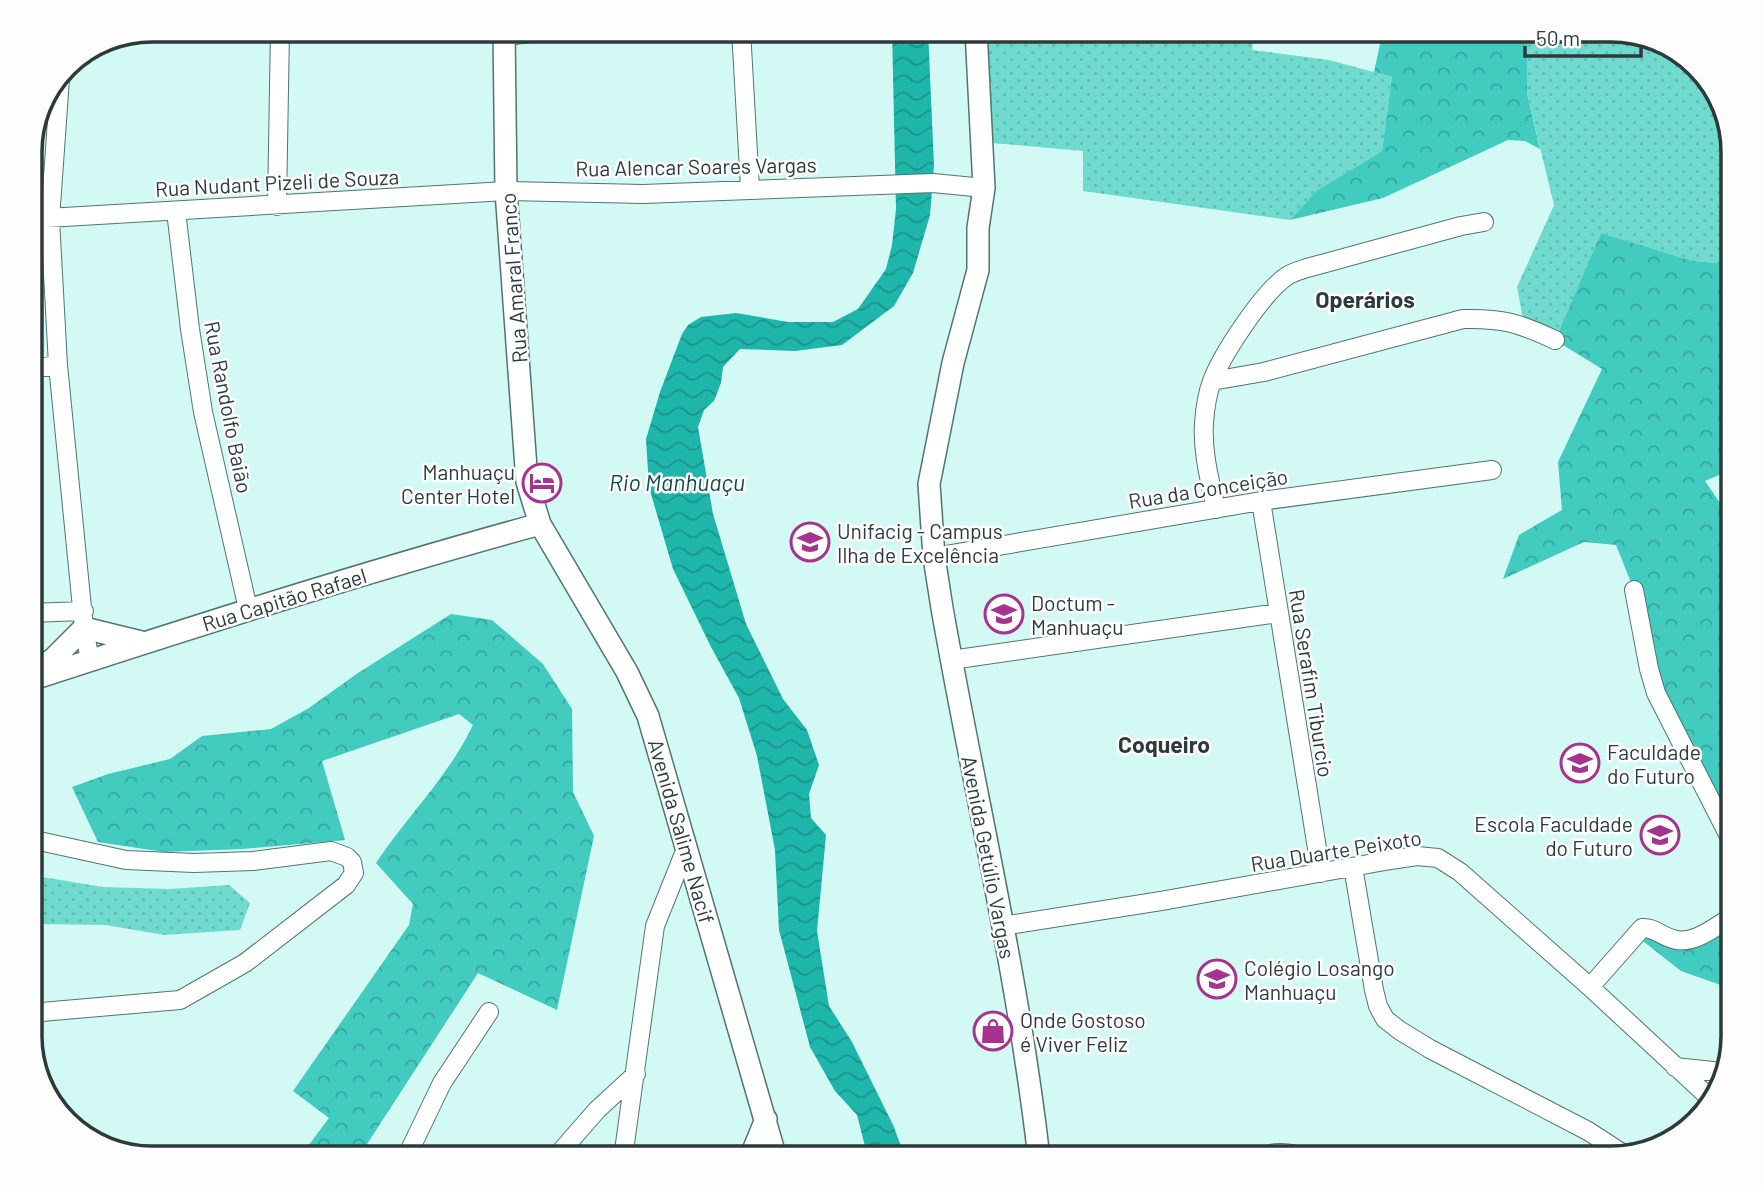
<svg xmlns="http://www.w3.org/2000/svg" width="1763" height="1188" font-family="Barlow,sans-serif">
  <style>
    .grass { fill: url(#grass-dots) }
    .forest { fill: url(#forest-crowns) }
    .water { fill: url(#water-waves) }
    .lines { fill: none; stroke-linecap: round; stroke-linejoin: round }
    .minor-casing { stroke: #527470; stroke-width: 20 }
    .tertiary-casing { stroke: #527470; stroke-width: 24 }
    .minor { stroke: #fff; stroke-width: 18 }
    .tertiary { stroke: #fff; stroke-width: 21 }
    .labels { text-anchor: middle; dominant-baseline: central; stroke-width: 5; stroke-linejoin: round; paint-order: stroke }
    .street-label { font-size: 21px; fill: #2c3b3a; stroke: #fdfdfd }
    .poi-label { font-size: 21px; fill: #2c3b3a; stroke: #fdfdfd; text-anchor: start }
    .neighbourhood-label { font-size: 23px; font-weight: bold; fill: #2c3b3a; stroke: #fdfdfd }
    .water-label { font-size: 23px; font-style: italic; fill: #114c47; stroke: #fdfdfd }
    .rim { fill: none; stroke: #2c3b3a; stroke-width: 3.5 }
  </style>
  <defs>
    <pattern id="grass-dots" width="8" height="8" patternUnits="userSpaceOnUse" patternTransform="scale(1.75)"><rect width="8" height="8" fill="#70dacf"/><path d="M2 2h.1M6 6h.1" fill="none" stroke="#61bcb2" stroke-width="1.8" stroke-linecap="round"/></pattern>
    <pattern id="forest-crowns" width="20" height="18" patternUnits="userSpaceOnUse" patternTransform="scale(1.75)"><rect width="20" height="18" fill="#42cbbf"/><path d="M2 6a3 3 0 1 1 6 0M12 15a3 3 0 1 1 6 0" fill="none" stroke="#37a69c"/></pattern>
    <pattern id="water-waves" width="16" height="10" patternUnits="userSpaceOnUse" patternTransform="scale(1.75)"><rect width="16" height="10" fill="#1eb5aa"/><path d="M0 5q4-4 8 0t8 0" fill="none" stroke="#1b948b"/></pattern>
  </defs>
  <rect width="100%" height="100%" fill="#d3f9f4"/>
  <!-- grass -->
  <path class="grass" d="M976,30H1255L1252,50L1329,60L1392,77L1382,151L1316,191L1290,220L1083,191V151L982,142Z
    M1527,30H1611L1679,51L1720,98L1733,152V264L1693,261L1601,233L1555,340L1524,325L1517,287L1554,205L1527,94Z
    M30,875L103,887L170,889L229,885L250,903L240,930L164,935L106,925L30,924Z"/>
  <!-- forest -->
  <path class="forest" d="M1383,30H1527V94L1540,149L1525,141L1508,140L1383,198L1290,220L1316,191L1382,151L1392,77L1374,72Z
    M1601,233L1693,261L1733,264V469L1705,481L1733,522V844L1656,693L1634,590L1616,545L1584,542L1503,579L1519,535L1562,510L1558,462L1602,369L1555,340Z
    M451,614L492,620L543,664L572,709L573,792L594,836L557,1010L478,973L358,1158H299L329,1118L293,1091L409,925L413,904L376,863C408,815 448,777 473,725L459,714L322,761L345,840L242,849L164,852L98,842L72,787L108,774L170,759L202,736L271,729L309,708L358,673Z
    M1733,916L1732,989L1681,971L1634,934L1672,939Z"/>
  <!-- water -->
  <path class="water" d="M892,30H928L934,166L930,215L913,273L894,306L842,345L795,351L740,349L723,367L721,383L714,401L704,410L698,427L713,514L746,624L783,699L807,730L819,765L809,794L811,818L826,835L817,931L829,1006L852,1042L894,1127L905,1158H868L857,1115L835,1091L810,1047L779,930L775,850L757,756L739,698L711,647L673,569L649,487L646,439L660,392L682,334L688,325L701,317L736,313L788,322H833L858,309L886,269L892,245L896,209Z"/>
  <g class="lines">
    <defs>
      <path id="minor" d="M741,30L750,188
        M505,36L558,30
        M60,79L50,219L58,365L84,628L90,661
        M277,206L280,30
        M176,211L190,329L203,412L248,609
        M30,219L506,191L643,194L933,183L984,188
        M30,369L58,365
        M1212,381L1264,372L1463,319C1502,318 1519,323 1555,340
        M1261,501L1321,873
        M1216,509C1210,481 1202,452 1204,423C1205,409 1207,394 1212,381C1223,353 1263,292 1287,276C1293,272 1301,270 1307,268L1461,226L1484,222
        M934,557L1261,501L1492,470
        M1634,590L1649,669L1656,693L1733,844
        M30,613L84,611
        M951,660L1278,613
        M30,839L126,860L194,863L253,861L331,851L347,857L352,862L354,873L346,885L245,963L180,1000L30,1013
        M1353,867L1374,990L1378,1006L1385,1019L1399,1030L1430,1049L1588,1131L1625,1155
        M1002,926L1161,901L1385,861L1417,856L1438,858L1460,872L1590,987L1713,1101
        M1590,987L1642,928C1654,927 1661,936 1673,939C1693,946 1716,926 1733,916
        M1675,1067L1722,1072
        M406,1158L442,1083L489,1012
        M555,1158L597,1110L636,1074
        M623,1158L655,926L687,846
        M1260,1158C1274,1149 1295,1154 1310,1158"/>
      <path id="tertiary" d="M504,30L506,191L527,482L540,524L627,672L648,716L776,1158
        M976,30L984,188L978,228V270L953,363L929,484L934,557L942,608C974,791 1018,973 1039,1158
        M35,672L54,658L84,628L141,642
        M30,680C199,625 368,571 540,524
        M750,1158L766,1119"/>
    </defs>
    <!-- minor casing -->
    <use href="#minor" class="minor-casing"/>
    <!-- tertiary casing -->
    <use href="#tertiary" class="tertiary-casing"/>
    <!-- minor -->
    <use href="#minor" class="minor"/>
    <!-- tertiary -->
    <use href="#tertiary" class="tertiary"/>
  </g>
  <!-- icons -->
  <defs>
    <symbol id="hotel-ring" viewBox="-11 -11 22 22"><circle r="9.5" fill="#fdfdfd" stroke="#a6348f" stroke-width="1.5"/><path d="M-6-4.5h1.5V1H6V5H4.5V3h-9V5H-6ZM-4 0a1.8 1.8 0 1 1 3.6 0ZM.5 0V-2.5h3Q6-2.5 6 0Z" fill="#a6348f"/></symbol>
    <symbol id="university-ring" viewBox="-11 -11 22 22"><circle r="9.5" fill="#fdfdfd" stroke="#a6348f" stroke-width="1.5"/><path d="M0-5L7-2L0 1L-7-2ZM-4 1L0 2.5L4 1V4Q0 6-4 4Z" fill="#a6348f"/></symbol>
    <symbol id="school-ring" viewBox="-11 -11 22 22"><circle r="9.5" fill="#fdfdfd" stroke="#a6348f" stroke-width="1.5"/><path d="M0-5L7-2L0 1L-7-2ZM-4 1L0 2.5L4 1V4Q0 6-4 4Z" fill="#a6348f"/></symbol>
    <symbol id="shop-ring" viewBox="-11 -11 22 22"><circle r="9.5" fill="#fdfdfd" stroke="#a6348f" stroke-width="1.5"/><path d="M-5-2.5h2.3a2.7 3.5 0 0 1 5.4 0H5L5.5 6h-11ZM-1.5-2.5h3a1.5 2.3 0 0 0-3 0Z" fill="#a6348f"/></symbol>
  </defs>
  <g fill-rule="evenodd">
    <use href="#hotel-ring" x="520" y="461" width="44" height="44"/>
    <use href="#university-ring" x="788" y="520" width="44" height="44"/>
    <use href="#university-ring" x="982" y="592" width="44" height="44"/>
    <use href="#university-ring" x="1558" y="741" width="44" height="44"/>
    <use href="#school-ring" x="1638" y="813" width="44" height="44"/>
    <use href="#school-ring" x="1195" y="957" width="44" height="44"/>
    <use href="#shop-ring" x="971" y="1009" width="44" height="44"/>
  </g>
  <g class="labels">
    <!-- street labels -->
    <g class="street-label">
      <text transform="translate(696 166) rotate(-1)">Rua Alencar Soares Vargas</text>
      <text transform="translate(277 182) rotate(-3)">Rua Nudant Pizeli de Souza</text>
      <text transform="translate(513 278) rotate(-94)">Rua Amaral Franco</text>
      <text transform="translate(229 407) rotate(79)">Rua Randolfo Baião</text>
      <text transform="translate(1208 488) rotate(-9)">Rua da Conceição</text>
      <text transform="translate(284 599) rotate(-17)">Rua Capitão Rafael</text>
      <text transform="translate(1312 683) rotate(81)">Rua Serafim Tiburcio</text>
      <text transform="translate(682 831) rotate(74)">Avenida Salime Nacif</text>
      <text transform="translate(1336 850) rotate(-9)">Rua Duarte Peixoto</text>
      <text transform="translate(989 857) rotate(79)">Avenida Getúlio Vargas</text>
    </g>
    <!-- poi labels -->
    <g class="poi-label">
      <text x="515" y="471" text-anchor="end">Manhuaçu<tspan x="515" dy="24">Center Hotel</tspan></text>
      <text x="837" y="530">Unifacig - Campus<tspan x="837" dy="24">Ilha de Excelência</tspan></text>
      <text x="1031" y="602">Doctum -<tspan x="1031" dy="24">Manhuaçu</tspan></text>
      <text x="1607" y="751">Faculdade<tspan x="1607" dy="24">do Futuro</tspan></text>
      <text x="1633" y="823" text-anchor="end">Escola Faculdade<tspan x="1633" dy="24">do Futuro</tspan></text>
      <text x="1244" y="967">Colégio Losango<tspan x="1244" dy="24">Manhuaçu</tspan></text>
      <text x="1020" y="1019">Onde Gostoso<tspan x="1020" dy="24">é Viver Feliz</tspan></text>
    </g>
    <!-- neighbourhood labels -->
    <g class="neighbourhood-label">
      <text x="1365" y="299">Operários</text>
      <text x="1164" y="744">Coqueiro</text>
    </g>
    <!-- water labels -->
    <g class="water-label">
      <text x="677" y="482">Rio Manhuaçu</text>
    </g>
  </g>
  <!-- crop -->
  <path d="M0 0H1763V1188H0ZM152 42H1611A110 110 0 0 1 1721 152V1036A110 110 0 0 1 1611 1146H152A110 110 0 0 1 42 1036V152A110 110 0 0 1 152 42Z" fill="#fdfdfd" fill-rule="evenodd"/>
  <path class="rim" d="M152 42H1611A110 110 0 0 1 1721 152V1036A110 110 0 0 1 1611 1146H152A110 110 0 0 1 42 1036V152A110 110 0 0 1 152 42Z"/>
  <!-- scale -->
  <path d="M1525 46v10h116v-10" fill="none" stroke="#2c3b3a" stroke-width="3.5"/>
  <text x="1536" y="46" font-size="21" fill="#2c3b3a" stroke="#fdfdfd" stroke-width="5" paint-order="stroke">50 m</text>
</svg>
